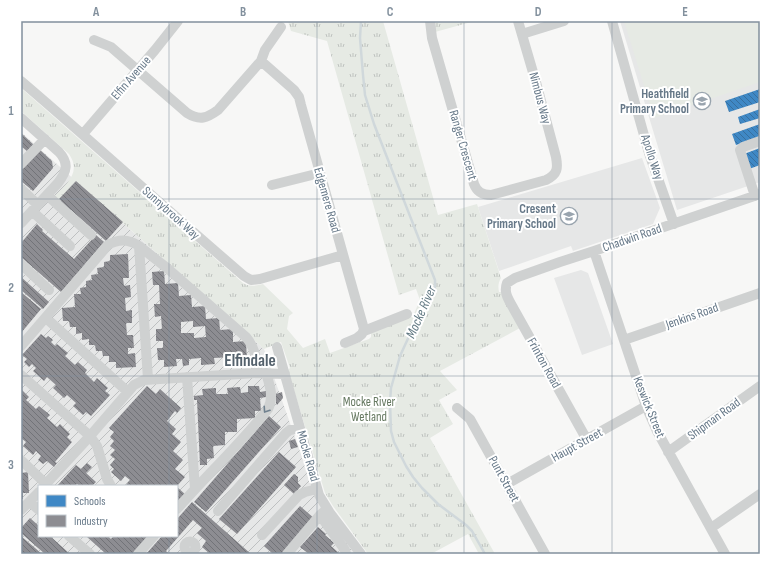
<svg xmlns="http://www.w3.org/2000/svg" width="781" height="575" font-family="'Sofia Sans Condensed',sans-serif">
  <style>
    .built { fill: #e6e7e7 }
    .industrial { fill: url(#industrial-furrows); fill-rule: evenodd }
    .grass { fill: url(#grass-tufts) }
    .pitch { fill: #e6eae4 }
    .schools { fill: url(#schools-back-hatch) }
    .industry { fill: url(#industry-back-hatch); fill-rule: evenodd }
    .lines { fill: none; stroke-linecap: round; stroke-linejoin: round }
    .stream { stroke: #d0d8db; stroke-width: 2.5 }
    .minor { stroke: #cfd1d1; stroke-width: 10 }
    .oneway { stroke: #70818f }
    .grid { fill: none; stroke: #82909d; stroke-width: 1; stroke-opacity: 0.55 }
    .labels { text-anchor: middle; dominant-baseline: central; stroke-width: 4; stroke-linejoin: round; paint-order: stroke }
    .street-label { font-size: 13px; fill: #667888; stroke: #fff }
    .poi-label { font-size: 13px; font-weight: bold; fill: #667888; stroke: #fff; text-anchor: end }
    .park-label { font-size: 13px; fill: #667961; stroke: #fff }
    .water-label { font-size: 14px; font-style: italic; fill: #627983; stroke: #fff }
    .district-label { font-size: 17px; font-weight: bold; fill: #54616c; stroke: #fff }
    .neatline { fill: none; stroke: #82909d; stroke-width: 1.5 }
    .grid-label { font-size: 13px; text-anchor: middle; font-weight: bold; fill: #82909d }
  </style>
  <defs>
    <pattern id="industrial-furrows" width="10" height="10" patternUnits="userSpaceOnUse"><rect width="10" height="10" fill="#e6e7e7"/><path d="M-1 1l2-2M0 10L10 0M9 11l2-2" fill="none" stroke="#bec0c1"/></pattern>
    <pattern id="grass-tufts" width="24" height="20" patternUnits="userSpaceOnUse"><rect width="24" height="20" fill="#e6eae4"/><path d="M3 7l-1-3M5 7V3M7 7l1-3M15 17l-1-3M17 17v-4M19 17l1-3" fill="none" stroke="#bec2bf"/></pattern>
    <pattern id="schools-back-hatch" width="6" height="6" patternUnits="userSpaceOnUse"><rect width="6" height="6" fill="#3f88c5"/><path d="M-1 5l2 2M0 0l6 6M5-1l2 2" fill="none" stroke="#376f9e"/></pattern>
    <pattern id="industry-back-hatch" width="6" height="6" patternUnits="userSpaceOnUse"><rect width="6" height="6" fill="#8d8d92"/><path d="M-1 5l2 2M0 0l6 6M5-1l2 2" fill="none" stroke="#727378"/></pattern>
  </defs>
  <rect width="100%" height="100%" fill="#f7f7f6"/>
  <!-- built -->
  <path class="built" d="M620,21H760V182L677,210Z
    M642,158L660,208L653,224L573,251L571,246L499,271L478,207Z
    M581,270L588,273L613,344L582,355L554,278Z"/>
  <!-- industrial -->
  <path class="industrial" d="M21,132L264,349L317,500L356,554H21ZM39,486H177V536H39Z"/>
  <!-- grass -->
  <path class="grass" d="M288,21H383L438,215L477,204L501,278C498,283 498,287 499,292H501L520,328L440,371L457,390L439,400L453,424L430,438L495,554H479L468,534L431,554H368L333,506L325,493L288,370L290,368L281,342L264,349L76,181L58,200L54,197C66,184 82,173 69,154L21,111V88L243,283C249,287 256,286 263,284L293,313L289,316L287,329L303,348L325,339L330,353L369,339L371,337V332L413,316L420,300L416,289L399,295L327,41L291,31Z
    M433,21H475L435,32Z"/>
  <!-- pitch -->
  <path class="pitch" d="M624,21H760V82L654,118Z"/>
  <!-- schools -->
  <path class="schools" d="M760,89V102L729,112L725,101Z
    M760,109V118L740,124L738,117Z
    M760,124V137L736,145L732,134Z
    M760,148V165L749,169L744,154Z"/>
  <!-- industry -->
  <path class="industry" d="M21,133L35,146L28,152L21,146Z
    M39,149L52,161L53,168L33,191L21,181V170Z
    M76,181L123,222L106,241L71,210L69,212L59,203L61,201L59,199Z
    M37,224L43,230L42,231L74,259L96,235L104,242L61,292L21,257V243Z
    M128,254L129,278H123L124,286L130,285L131,297L125,298L126,311L132,310V323H126L127,335H133L134,348H128V354L135,353L136,367L116,368V362H109V356H103L102,351H96L95,345H89V339L82,340V333L76,334V327H70L69,321H63L62,308L75,307L74,294H81L80,288L86,287V281L92,280L91,275L98,274L97,268L104,267V262L110,261V255Z
    M164,271L165,284L178,283L179,296L191,295L192,307L205,306L206,319L219,318L220,330L233,329V342L246,341L247,362L232,363V357L214,358L215,364L201,365V358L189,359V365L183,366L182,359H176L177,366L164,367V360H158L157,348H163V341H156V329H162L161,316L155,317L154,304H160L159,285H153L152,272ZM193,321V327L205,326L206,337L194,338V333H181V322Z
    M21,277L49,302L43,309L21,290Z
    M21,292L41,309L21,333Z
    M41,334L46,338L48,336L53,340L51,342L55,346L57,344L68,353L65,356L75,365L78,362L87,370L85,373L94,382L97,378L108,388L105,391L110,395L91,416L86,412L83,415L73,406L76,403L67,395L64,398L53,388L56,385L47,377L44,381L33,371L36,368L32,364L29,367L24,362L27,359L22,355Z
    M147,386L156,394L160,389L181,408L177,413L175,411L167,421L176,429L172,434L181,442L173,451L183,460L175,469L185,477L177,486H136L135,485L133,486H127L126,485L130,480L125,476L121,481L111,472L114,469L110,465L115,459L110,455L115,450L110,446L114,441L110,437L114,432L109,428Z
    M248,386H259L260,392L266,391V397L260,398L261,411H255V418L237,419V432H225V445L213,446L214,458L207,459V465H200L197,400H194V396L203,395L202,389L216,388V394H228L227,388L240,387L241,393L248,392Z
    M21,389L29,397L26,400L36,409L39,406L50,415L47,418L57,427L60,424L70,434L67,437L72,442L55,462L57,463L54,467L47,461L43,464L38,460L41,456L36,451L33,455L23,446L26,442L21,438Z
    M282,392L283,398L277,405L276,403V394Z
    M269,416L281,427L206,512L194,502Z
    M295,439L298,447L291,449L289,441Z
    M279,452L296,467L237,534L219,519Z
    M87,463L92,467L86,473L96,482L92,486H79L77,484L75,486H57L76,465L81,469Z
    M28,472L29,493H23V499H21V473Z
    M294,474L298,477V483L301,486L294,494L284,485Z
    M177,487L186,495L177,505Z
    M192,502L251,554H210L202,547L206,541L197,533L202,528L193,520L166,551L169,554H146L162,536H177V519Z
    M300,506L315,519L284,554H273L264,546Z
    M30,518L39,526V536H50L70,554H45L21,533V528Z
    M318,527L326,534L325,535L334,543L331,546L340,554H309L300,547Z
    M21,536L42,554H21Z
    M86,536H108L111,539L114,536H148L132,554H106Z"/>
  <g class="lines">
    <!-- stream -->
    <path class="stream" d="M361,21L360,38L363,75L365,95L374,124L435,280V286L434,291L416,321L400,356L395,374L391,388L390,402L391,431L394,442L406,466L413,477L422,488L438,504L466,525L472,531L485,554"/>
    <!-- minor -->
    <path class="minor" d="M430,21L432,38L474,184C477,192 482,195 491,195L546,180C558,174 558,168 556,157L537,86L518,21
      M612,21L649,153L674,224
      M522,34L564,21
      M94,40L111,47L187,113C200,121 207,118 218,110L261,61L265,50L281,27
      M261,61L294,90L299,97L301,105L364,329L362,334L357,338L345,343
      M21,81C96,145 169,212 244,276L251,280L260,279L343,255
      M21,118L59,152C69,163 67,171 58,183L21,223
      M83,134L155,50L178,21
      M21,164L45,139
      M272,185L320,173
      M21,189L38,205
      M47,195L91,235
      M755,196L740,150L743,147L760,141
      M32,211L70,246
      M139,246L148,379
      M594,251L646,406L657,431L725,554
      M21,264L49,290
      M46,318L128,392
      M364,331L407,314
      M624,340L760,293
      M21,346L108,245C118,239 129,239 139,246L167,268L246,337C256,349 256,358 257,373
      M277,347L319,495L330,513L361,554
      M21,375L90,436L97,446L107,479L111,486
      M187,377L195,489
      M457,408L470,419L545,554
      M587,440L511,304C507,297 504,291 507,283L515,278L560,262L594,251L760,194
      M668,452L760,386
      M21,460L46,484
      M507,484L646,406
      M44,486L90,436L128,392L134,385L144,380L257,373L285,374
      M30,502L39,510
      M177,509C207,475 240,444 268,409C274,397 270,386 266,373
      M21,510L39,492
      M218,511L286,433L290,430L300,428
      M320,515L345,550L346,554
      M711,528L760,494
      M262,535L299,495L305,492L317,489
      M69,536L90,554
      M184.5 547a5.5 5.5 0 1 1 11 0a5.5 5.5 0 1 1-11 0Z
      M138,554L154,536
      M287,554L320,515L327,509"/>
  </g>
  <!-- one-way arrows -->
  <defs><path id="oneway-chevron" d="M-2-3.5L2.5 0L-2 3.5" fill="none" stroke-width="1.6" stroke-linecap="round" stroke-linejoin="round"/></defs>
  <use class="oneway" href="#oneway-chevron" transform="translate(266 410) rotate(124)"/>
  <!-- grid -->
  <path class="grid" d="M169,21V486M317,21V554M464,21V554M612,21V554M21,199H760M21,376H760M169,536V554"/>
  <!-- icons -->
  <defs>
    <symbol id="school-ring" viewBox="-11 -11 22 22"><circle r="9.5" fill="#fff" stroke="#99a4ae" stroke-width="1.5"/><path d="M0-5L7-2L0 1L-7-2ZM-4 1L0 2.5L4 1V4Q0 6-4 4Z" fill="#99a4ae"/></symbol>
  </defs>
  <g fill-rule="evenodd">
    <use href="#school-ring" x="692" y="91" width="20" height="20"/>
    <use href="#school-ring" x="559" y="206" width="20" height="20"/>
  </g>
  <g class="labels">
    <!-- street labels -->
    <g class="street-label">
      <text transform="translate(131 78) rotate(-49)">Elfin Avenue</text>
      <text transform="translate(540 98) rotate(75)">Nimbus Way</text>
      <text transform="translate(463 145) rotate(74)">Ranger Crescent</text>
      <text transform="translate(652 157) rotate(72)">Apollo Way</text>
      <text transform="translate(327 200) rotate(74)">Edgemere Road</text>
      <text transform="translate(171 213) rotate(42)">Sunnybrook Way</text>
      <text transform="translate(632 238) rotate(-19)">Chadwin Road</text>
      <text transform="translate(692 316) rotate(-19)">Jenkins Road</text>
      <text transform="translate(544 363) rotate(61)">Frinton Road</text>
      <text transform="translate(649 407) rotate(68)">Keswick Street</text>
      <text transform="translate(714 419) rotate(-36)">Shipman Road</text>
      <text transform="translate(577 445) rotate(-29)">Haupt Street</text>
      <text transform="translate(308 456) rotate(74)">Mocke Road</text>
      <text transform="translate(504 479) rotate(61)">Punt Street</text>
    </g>
    <!-- poi labels -->
    <g class="poi-label">
      <text x="689" y="94">Heathfield<tspan x="689" dy="15">Primary School</tspan></text>
      <text x="556" y="209">Cresent<tspan x="556" dy="15">Primary School</tspan></text>
    </g>
    <!-- park labels -->
    <g class="park-label">
      <text x="369" y="402">Mocke River<tspan x="369" dy="15">Wetland</tspan></text>
    </g>
    <!-- water labels -->
    <g class="water-label">
      <text transform="translate(421 312) rotate(-66)">Mocke River</text>
    </g>
    <!-- district labels -->
    <g class="district-label">
      <text x="250" y="361">Elfindale</text>
    </g>
  </g>
  <!-- border -->
  <rect width="781" height="575" fill="none" stroke="#ffffff" stroke-width="44"/>
  <!-- legend -->
  <rect x="38" y="485" width="140" height="52" fill="#ffffff" stroke="#c2c9cf"/>
  <rect x="46" y="495" width="20" height="12" fill="#3f88c5" stroke="#c2c9cf"/>
  <text x="74" y="505" font-size="12" fill="#667888">Schools</text>
  <rect x="46" y="515" width="20" height="12" fill="#8d8d92" stroke="#c2c9cf"/>
  <text x="74" y="525" font-size="12" fill="#667888">Industry</text>
  <rect x="22" y="22" width="737" height="531" class="neatline"/>
  <g class="grid-label">
    <text x="96" y="16">A</text>
    <text x="243" y="16">B</text>
    <text x="390" y="16">C</text>
    <text x="538" y="16">D</text>
    <text x="685" y="16">E</text>
    <text x="11" y="115">1</text>
    <text x="11" y="292">2</text>
    <text x="11" y="469">3</text>
  </g>
</svg>
